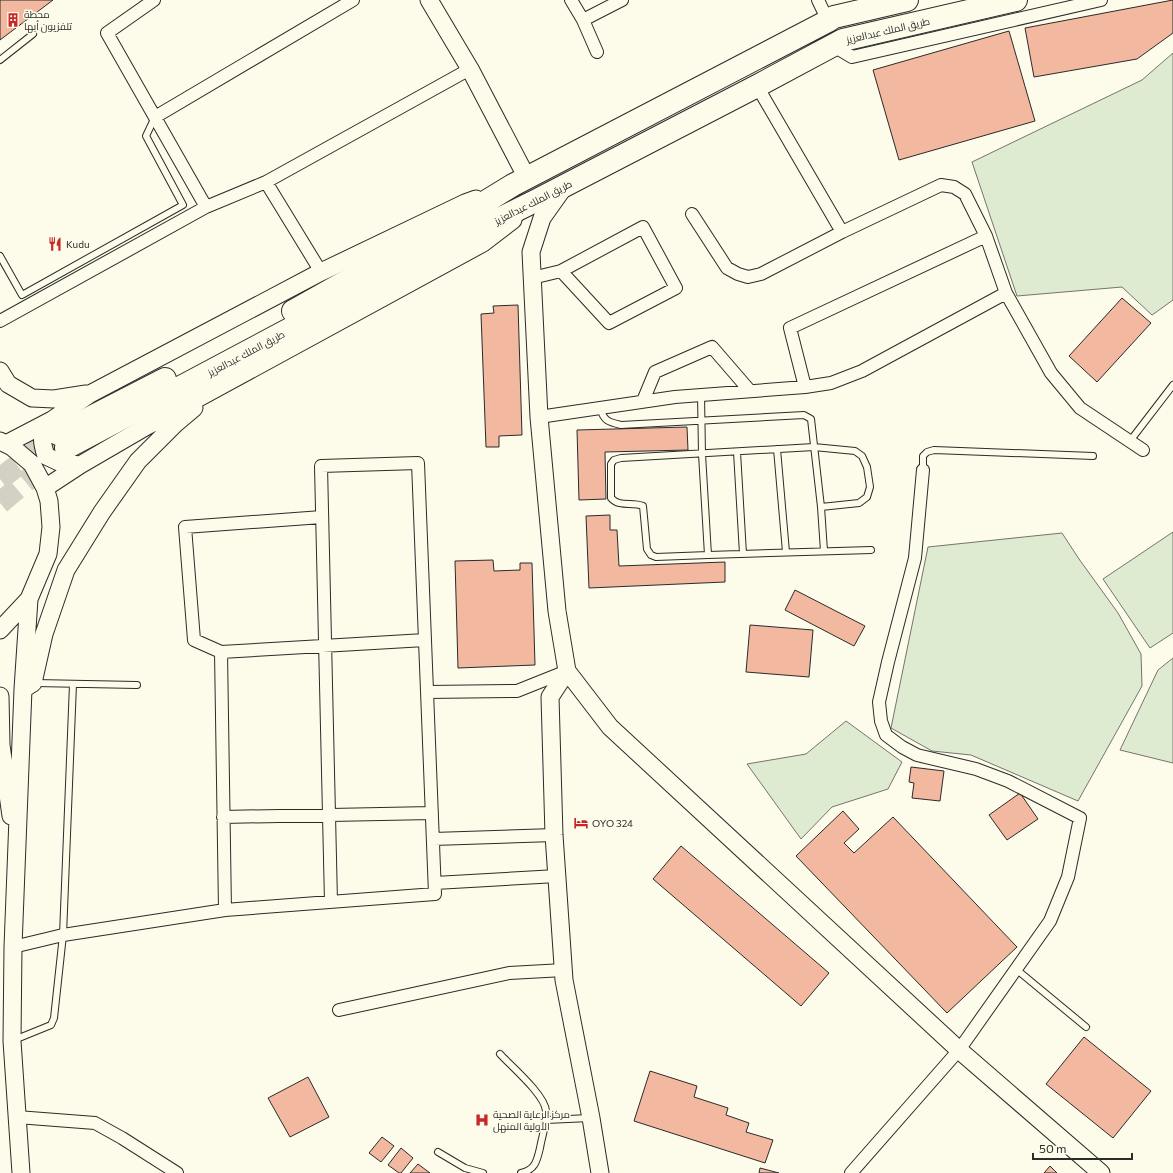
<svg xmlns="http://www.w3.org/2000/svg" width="1173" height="1173" font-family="Commissioner,Cairo,sans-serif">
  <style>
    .green { fill: #deebd1; stroke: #74746e }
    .building { fill: #f2b8a0; stroke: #2b2b2b }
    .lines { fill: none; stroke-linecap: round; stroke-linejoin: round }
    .highway-tunnel { stroke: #d3d1c4; stroke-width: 22; stroke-dasharray: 22 11; stroke-linecap: butt }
    .lane-casing { stroke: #2b2b2b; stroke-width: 8 }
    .street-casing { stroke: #2b2b2b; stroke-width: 14 }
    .secondary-casing { stroke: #2b2b2b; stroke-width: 19 }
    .highway-casing { stroke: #2b2b2b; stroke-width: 24 }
    .lane { stroke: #fdfbea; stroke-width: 6 }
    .street { stroke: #fdfbea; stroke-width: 12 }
    .secondary { stroke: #fdfbea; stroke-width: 17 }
    .highway { stroke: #fdfbea; stroke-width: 22 }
    .labels { text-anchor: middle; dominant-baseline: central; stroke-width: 3; stroke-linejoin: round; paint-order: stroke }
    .poi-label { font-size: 10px; fill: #2b2b2b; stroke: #fdfbea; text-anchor: start }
    .street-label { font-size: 10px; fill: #2b2b2b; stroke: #fdfbea }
  </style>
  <rect width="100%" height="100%" fill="#fdfbea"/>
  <!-- green -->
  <path class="green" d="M1173,53V300L1152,315L1122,287L1017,296L972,162L1142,80Z
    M1173,532V633L1150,648L1103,579Z
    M1062,533L1079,559L1118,613L1141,654L1142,686L1078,801L971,755L932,751L891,728L928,547Z
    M1173,658V763L1120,750L1158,670Z
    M846,721L902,762L888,789L832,807L801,839L747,764L806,754Z"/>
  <!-- building -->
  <path class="building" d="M0,0H53L0,40Z
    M1173,0V33L1137,59L1034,77L1025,28Z
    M1009,31L1035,121L899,160L873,70Z
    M1122,298L1151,323L1097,382L1069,356Z
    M518,305L522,435L499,436V447H486L481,314L494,313L493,306Z
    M687,427L688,450L605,452L606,499L579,500L577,430Z
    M610,515V530H617L619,566L725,562V582L589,588L586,516Z
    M493,560L494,571L520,570V563H532L535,665L458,668L455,561Z
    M795,590L865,626L854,646L785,610Z
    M750,625L813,630L809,677L746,672Z
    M911,767L944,771L940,801L912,798L914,783L909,782Z
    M1020,793L1038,819L1007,840L989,815Z
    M843,811L859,829L844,843L854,853L893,817L1017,947L947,1013L796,856Z
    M681,846L829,973L801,1006L653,879Z
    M1084,1037L1151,1091L1113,1138L1046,1084Z
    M650,1071L697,1086L694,1097L728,1108L726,1115L749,1123L746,1132L773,1140L765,1163L634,1121Z
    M308,1077L329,1117L290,1137L268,1098Z
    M382,1137L394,1146L381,1162L369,1153Z
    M401,1148L413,1158L401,1173H399L388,1165Z
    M418,1164L430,1173H410Z
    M1050,1166L1057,1173H1044Z
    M760,1168L779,1173H759Z"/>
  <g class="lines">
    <!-- highway-tunnel -->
    <path class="highway-tunnel" d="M0,479L58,434
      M0,503L66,448"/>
    <defs>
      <path id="lane" d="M0,60L33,34
        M0,256L22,295L183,205L146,136L155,117
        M701,395L702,454L708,555L656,557L651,555L647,549L643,506C632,501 620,508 611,498V464L614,460L621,458L814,447L855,451L862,456L867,467L870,487L867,497L859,503L821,507
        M600,408C604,421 608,422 621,425L804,415L811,419L821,507L824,551
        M1130,441L1173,385
        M777,449L786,552
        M737,452L743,554
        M923,470V456L927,452L934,450L1093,456
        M708,555L871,550
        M35,683L137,685
        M1016,969L1086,1027
        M14,1040L51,1025L54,1018L63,935L73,684
        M500,1054C512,1067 545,1095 546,1111C547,1123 542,1136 540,1148C537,1161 535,1170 521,1173
        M546,1120L590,1118
        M438,1152L465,1168L483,1173"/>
      <path id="street" d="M154,0L107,33L206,207
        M571,0L583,20L597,52
        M818,0L828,21
        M583,20L622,0
        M832,45L852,57L1101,0
        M757,86L842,232
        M155,117L353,0
        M266,182L321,272
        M692,214L727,268L738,274L748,277L761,274L842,232L941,185L954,187L965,194L986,236L1006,293L1051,373L1080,408L1143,450
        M532,278L561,271L609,323L676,288L643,227L561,271
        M0,321L206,207L266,182L470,69
        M805,387L790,328L986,236
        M643,401L655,372L712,347L750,391
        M539,417L675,397L805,387L831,383L862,371L1006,293
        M221,652L425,640
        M427,692L517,691L567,671
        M223,817L432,813
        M433,839L554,835
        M435,883L557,876
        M225,910L221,652L194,640L185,527L322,517
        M13,947L63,935L225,910L435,894L418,463L321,466L331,902
        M339,1010L509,973L564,970
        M17,1117L95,1123L122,1138L177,1173
        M851,1173L959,1050L1050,921L1068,877L1080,818L1008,781L976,769L917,755L902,747L886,735L881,721L879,702L888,662L915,558L923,470"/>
      <path id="secondary" d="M429,0L470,69L527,178
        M564,187L542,218L531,252L539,417L557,611L567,671L610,727L959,1050L1101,1173
        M0,371L8,384L32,398L54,399L86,394
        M52,420C41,436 40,437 46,456L61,463L80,465
        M0,441L12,447L32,464L45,488L49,501L51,527L48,554L29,599L0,630
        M6,444L52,420L90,394L321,272L465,203L476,199
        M45,488L80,465L147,426L483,243L513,220
        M567,671L550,697L554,835L564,980L591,1118L600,1173
        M25,688L33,683L44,634L66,570L102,512L138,461L175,424L194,408
        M0,696L1,745L11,816
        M21,1173L12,1041L13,947L23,689L29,599"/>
      <path id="highway" d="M293,311L459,218L513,185L828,21L834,17L907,0
        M58,434L165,379
        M66,448L461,238L537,200L757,86L843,40L1016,0"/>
    </defs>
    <!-- lane casing -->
    <use href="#lane" class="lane-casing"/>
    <!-- street casing -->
    <use href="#street" class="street-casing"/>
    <!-- secondary casing -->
    <use href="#secondary" class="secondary-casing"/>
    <!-- highway casing -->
    <use href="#highway" class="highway-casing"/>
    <!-- lane -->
    <use href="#lane" class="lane"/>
    <!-- street -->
    <use href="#street" class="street"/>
    <!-- secondary -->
    <use href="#secondary" class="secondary"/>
    <!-- highway -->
    <use href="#highway" class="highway"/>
  </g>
  <!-- icons -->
  <defs>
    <symbol id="building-bare" viewBox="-9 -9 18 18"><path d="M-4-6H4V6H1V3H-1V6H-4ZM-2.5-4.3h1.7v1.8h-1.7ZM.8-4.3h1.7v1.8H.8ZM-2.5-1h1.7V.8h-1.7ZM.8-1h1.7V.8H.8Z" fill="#c62828" stroke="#fdfbea" stroke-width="2.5" paint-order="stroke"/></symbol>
    <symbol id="restaurant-bare" viewBox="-9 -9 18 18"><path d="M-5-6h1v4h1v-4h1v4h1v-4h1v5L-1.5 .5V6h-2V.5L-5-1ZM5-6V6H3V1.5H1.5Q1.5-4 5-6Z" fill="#c62828" stroke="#fdfbea" stroke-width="2.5" paint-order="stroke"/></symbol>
    <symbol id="hotel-bare" viewBox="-9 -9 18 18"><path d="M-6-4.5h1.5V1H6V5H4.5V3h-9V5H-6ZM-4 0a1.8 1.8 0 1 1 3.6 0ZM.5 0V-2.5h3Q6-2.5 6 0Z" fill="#c62828" stroke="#fdfbea" stroke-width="2.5" paint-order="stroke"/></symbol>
    <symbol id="hospital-bare" viewBox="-9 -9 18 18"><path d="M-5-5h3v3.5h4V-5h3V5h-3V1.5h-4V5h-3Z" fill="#c62828" stroke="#fdfbea" stroke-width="2.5" paint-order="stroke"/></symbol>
  </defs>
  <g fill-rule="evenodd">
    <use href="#building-bare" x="3" y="10" width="20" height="20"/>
    <use href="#restaurant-bare" x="45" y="234" width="20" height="20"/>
    <use href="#hotel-bare" x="571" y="813" width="20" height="20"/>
    <use href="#hospital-bare" x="472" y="1110" width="20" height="20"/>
  </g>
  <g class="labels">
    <!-- poi labels -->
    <g class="poi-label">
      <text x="24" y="14">محطة<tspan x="24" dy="12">تلفزيون أبها</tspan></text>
      <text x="66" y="244">Kudu</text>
      <text x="592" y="823">OYO 324</text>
      <text x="493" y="1114">مركز الرعاية الصحية<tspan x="493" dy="12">الأولية المنهل</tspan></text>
    </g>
    <!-- street labels -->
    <g class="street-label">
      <text transform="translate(888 30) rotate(-13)">طريق الملك عبدالعزيز</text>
      <text transform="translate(533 202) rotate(-27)">طريق الملك عبدالعزيز</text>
      <text transform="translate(246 353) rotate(-28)">طريق الملك عبدالعزيز</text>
    </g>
  </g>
  <!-- scale -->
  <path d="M1033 1153v6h99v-6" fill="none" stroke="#2b2b2b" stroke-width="2"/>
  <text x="1039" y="1153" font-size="12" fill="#2b2b2b" stroke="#fdfbea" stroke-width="3" paint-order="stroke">50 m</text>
</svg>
